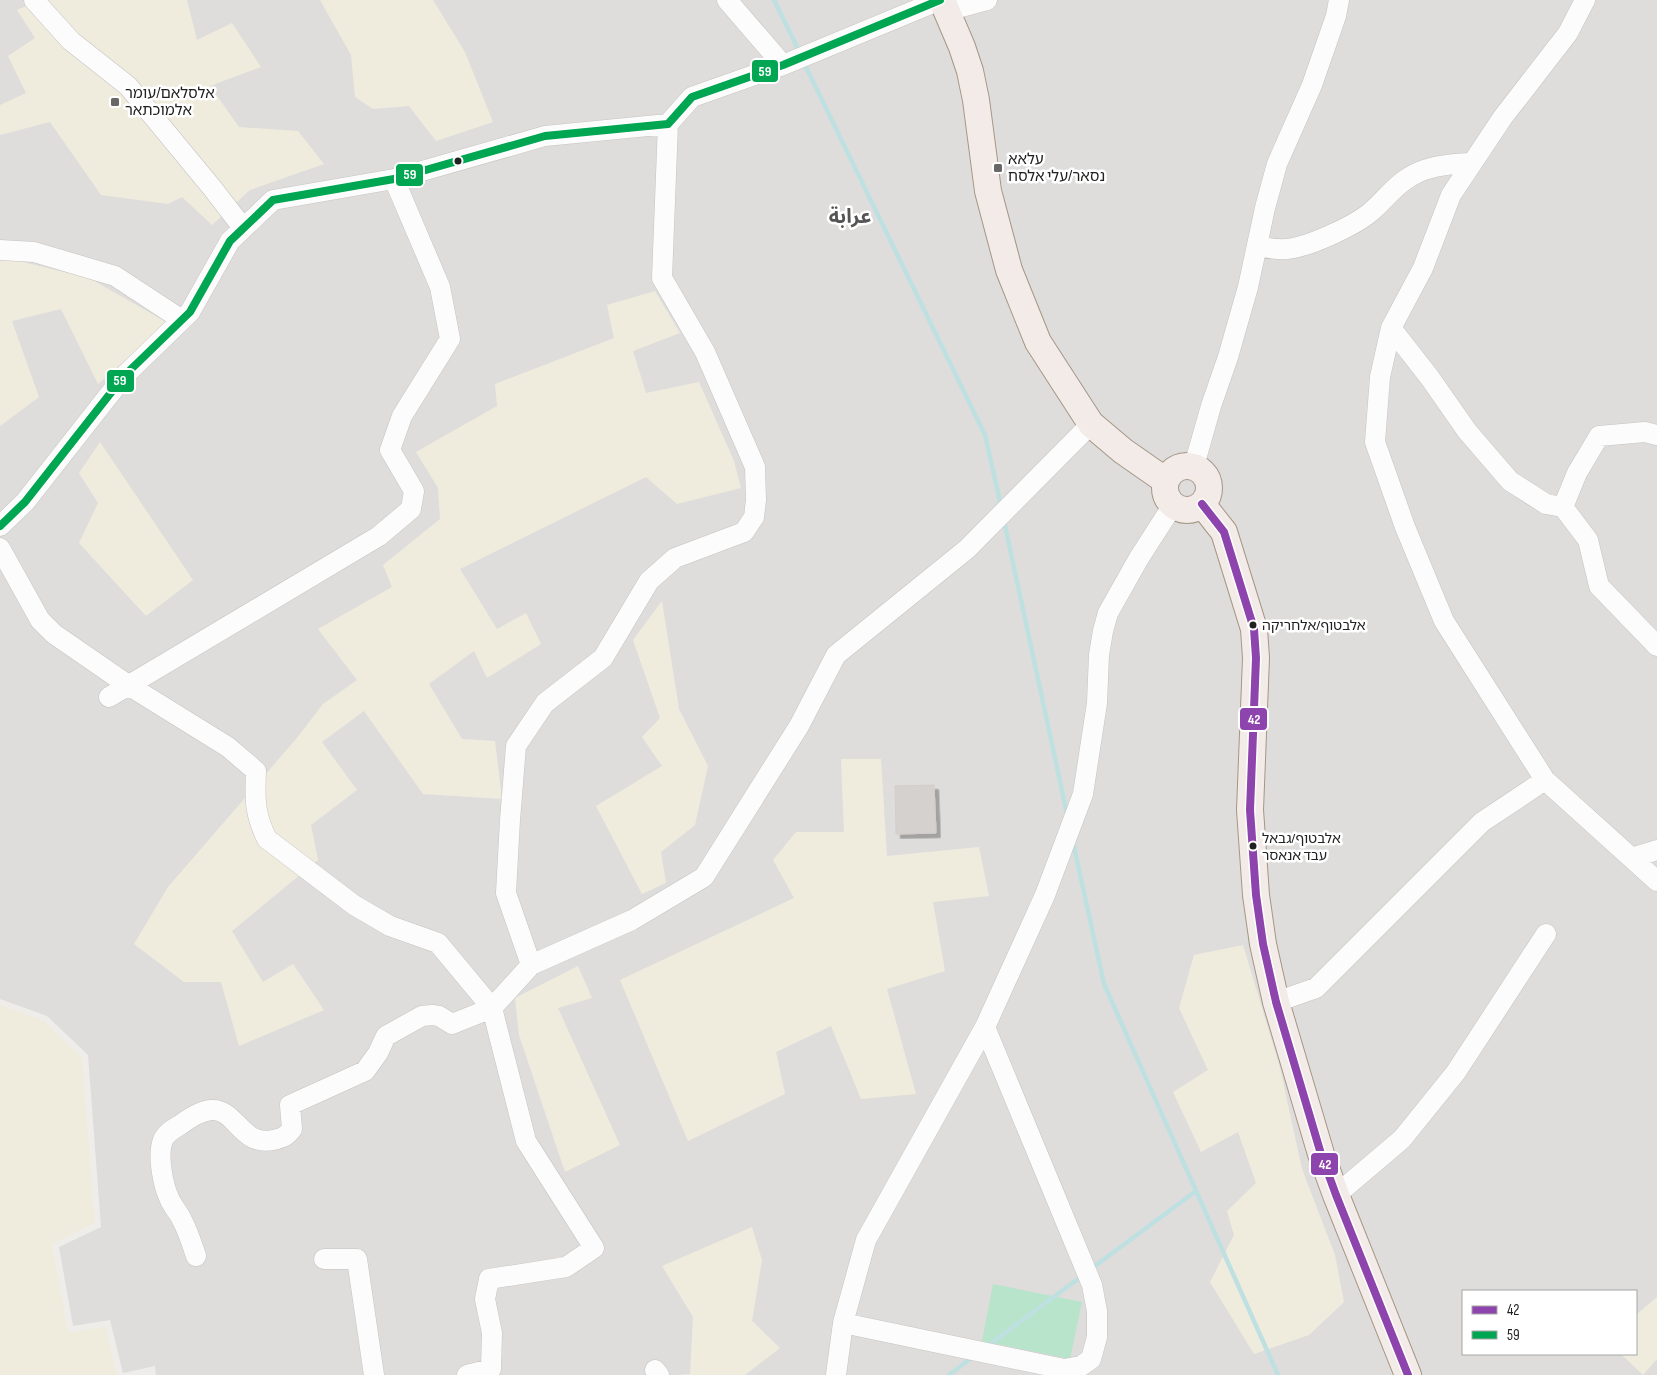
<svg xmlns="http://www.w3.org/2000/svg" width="1657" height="1375" font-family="'Sofia Sans Condensed','Noto Sans Arabic','Noto Sans Hebrew',sans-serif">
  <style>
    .residential { fill: #dedddb; fill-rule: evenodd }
    .farmland { fill: #efecde }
    .pitch { fill: #b7e4ca }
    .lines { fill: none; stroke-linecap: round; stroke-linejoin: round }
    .stream { stroke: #bfe0e1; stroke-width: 4.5 }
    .building { fill: #d4d1cf; stroke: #d2cecb; filter: url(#shadow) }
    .minor-casing { stroke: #c5c4c2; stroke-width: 21 }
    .major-casing { stroke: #a59686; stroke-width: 28 }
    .minor { stroke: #fdfcfc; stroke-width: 20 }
    .major { stroke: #f2ebe7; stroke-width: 26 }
    .bus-1-casing { stroke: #fff; stroke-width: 11 }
    .bus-2-casing { stroke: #fff; stroke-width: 11 }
    .bus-1 { stroke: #8e44ad; stroke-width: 8 }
    .bus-2 { stroke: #00a651; stroke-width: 8 }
    .poi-dot { fill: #696867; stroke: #fff; stroke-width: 2 }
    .bus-dot { fill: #212121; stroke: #fff; stroke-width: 2 }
    .labels { text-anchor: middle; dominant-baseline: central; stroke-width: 5; stroke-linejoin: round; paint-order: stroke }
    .bus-label { font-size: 14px; fill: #212121; stroke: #fff; text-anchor: start }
    .poi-label { font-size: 15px; fill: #212121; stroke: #fff; text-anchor: start }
    .district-label { font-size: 20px; font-weight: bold; fill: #545454; stroke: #fff }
    .line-badge { stroke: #fff; stroke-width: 2 }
    .badge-label { font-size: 14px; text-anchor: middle; font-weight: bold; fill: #fff }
  </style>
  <defs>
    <filter id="shadow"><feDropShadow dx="4.5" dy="4.5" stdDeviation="0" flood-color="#0004"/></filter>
  </defs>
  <rect width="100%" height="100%" fill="#efedea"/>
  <!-- residential -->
  <path class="residential" d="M0,0H1657V1375H156L155,1366L123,1373L110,1320L73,1326L59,1247L101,1227L88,1055L47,1016L0,999ZM1463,1291H1636V1354H1463Z"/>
  <!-- farmland -->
  <path class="farmland" d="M40,0H187L197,40L232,23L261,67L210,86L239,127L298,131L324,164L250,190L212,225L182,197L168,204L101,195L50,122L0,135V105L26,93L8,56L35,38L17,10Z
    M320,0H433L465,52L493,122L436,141L409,106L373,109L355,97L351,55Z
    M0,257L6,258L89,278L168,323L98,384L61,309L12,321L39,397L0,426Z
    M655,291L680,333L633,351L646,393L699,382L734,461L741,488L677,504L646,477L460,569L497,629L526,613L541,644L487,678L474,651L429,684L462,739L495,741L502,799L423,794L364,711L322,742L357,790L311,825L318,860L232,931L263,982L293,964L324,1010L239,1046L221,982H184L134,944L168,887L296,739L323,704L357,680L318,629L392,587L383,565L440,519L438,488L416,452L497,406L495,384L614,338L607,305Z
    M100,442L193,580L146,616L79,543L98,503L79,473Z
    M662,601L679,709L708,766L695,825L661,852L666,883L642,894L596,806L662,766L642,737L660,718L633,640Z
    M841,759H881L887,856L979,847L989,896L933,902L945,971L887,989L916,1094L861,1099L831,1026L776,1052L785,1094L688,1141L620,980L794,898L773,860L796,832H844Z
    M1243,945L1280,1068L1302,1169L1335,1255L1344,1302L1309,1335L1254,1354L1210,1282L1234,1235L1227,1211L1256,1183L1238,1132L1201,1152L1173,1092L1208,1070L1179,1008L1194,955Z
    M578,966L592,998L558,1008L620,1145L565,1172L519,1035L515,998Z
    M0,1005L44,1021L82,1058L95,1223L52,1244L68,1332L106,1327L117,1375H0Z
    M752,1227L762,1260L752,1321L780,1348L745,1375H677L690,1374L693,1317L662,1266Z
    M1657,1297V1359L1643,1375L1621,1354H1636V1315Z"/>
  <!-- pitch -->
  <path class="pitch" d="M993,1284L1082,1302L1070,1359L982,1341Z"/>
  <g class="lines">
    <!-- stream -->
    <path class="stream" d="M774,0L800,53
      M804,63L985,435L1001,506
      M1004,521L1067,814
      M1073,842L1104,984L1278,1375
      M1091,1269L1196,1191
      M986,1347L1082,1276
      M949,1375L974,1356"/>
  </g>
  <!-- building -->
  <path class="building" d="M934,785L936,833L896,834L895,786Z"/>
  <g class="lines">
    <defs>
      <path id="minor" d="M34,0L71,41L128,86L213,189L243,228
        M727,0L783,65
        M1585,0L1568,33L1503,117L1451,195L1423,268L1391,328L1380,377L1375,442L1405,527L1444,621L1545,780L1657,881
        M946,11L987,0
        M1257,246C1267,248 1277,250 1287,249C1309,247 1359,224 1374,209C1389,195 1400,180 1419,172C1435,165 1455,164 1472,163
        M0,250L34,252L115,276L182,320
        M1391,328L1430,378L1467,431L1510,481L1546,504L1563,507L1577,473L1599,436L1645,432L1657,435
        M1194,466L1211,406L1228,357L1248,287L1265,208L1277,164L1312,85L1336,16L1339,0
        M1563,507L1588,540L1599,586L1657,646
        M0,526L25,502L124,376L190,312L230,241L273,200L394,179L545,136L668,124L692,97L783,65L940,0
        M0,548L40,620L54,634L128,685L228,747L256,771C255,799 254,813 267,839L354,905L390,926L438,943L492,1008L526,1141L594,1248L566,1267L489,1279L485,1299L492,1333L491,1369L467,1375
        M109,697L379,536L411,509L414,491L390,450L402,416L450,339L440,287L394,179
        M1631,858L1657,850
        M531,965L506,893L510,820L516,746L545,703L603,658L649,581L675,558L744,532L754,517L756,500L755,467L705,352L662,278L668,124
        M1276,1002L1316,988L1482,822L1545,780
        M1336,1195L1402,1139L1456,1072L1546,934
        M196,1256C192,1244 188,1231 182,1220C179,1213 173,1207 170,1200C163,1186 157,1155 163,1140C166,1133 173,1129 180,1125C188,1119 200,1111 211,1110C236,1108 241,1147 273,1140C282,1138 286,1137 292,1129L290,1105L365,1071L378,1053L386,1036L422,1016L432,1015L439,1016L452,1024L492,1008L531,965L632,920L704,877L799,726L836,655L967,549L1091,424
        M324,1259H357L374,1375
        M843,1323L1064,1369L1081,1366L1091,1359L1097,1337V1311L1092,1285L985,1027
        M655,1370L659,1375
        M836,1375L843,1323L866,1240L985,1027L1045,895L1083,794L1097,703L1099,655L1103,631L1108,613L1139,558L1173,505"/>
      <path id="major" d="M942,0L962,47L970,71L976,100L988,191L1009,270L1038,342L1091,424L1123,451L1166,481
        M1165 488a22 22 0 1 1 44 0a22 22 0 1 1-44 0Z
        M1202,504L1224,532L1254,629L1256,658L1250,810L1256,895L1263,944L1276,1002L1321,1154L1336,1195L1408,1375"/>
    </defs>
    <!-- minor casing -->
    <use href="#minor" class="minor-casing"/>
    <!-- major casing -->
    <use href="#major" class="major-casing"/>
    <!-- minor -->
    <use href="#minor" class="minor"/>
    <!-- major -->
    <use href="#major" class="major"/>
    <defs>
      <path id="bus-1" d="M1202,504L1224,532L1254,629L1256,658L1250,810L1256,895L1263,944L1276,1002L1321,1154L1336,1195L1408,1375"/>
      <path id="bus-2" d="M0,526L25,502L124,376L190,312L230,241L273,200L394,179L545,136L668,124L692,97L783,65L940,0"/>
    </defs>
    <!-- bus-1 casing -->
    <use href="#bus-1" class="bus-1-casing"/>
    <!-- bus-2 casing -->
    <use href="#bus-2" class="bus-2-casing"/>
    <!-- bus-1 -->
    <use href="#bus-1" class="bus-1"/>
    <!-- bus-2 -->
    <use href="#bus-2" class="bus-2"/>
  </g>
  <!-- markers -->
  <g class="poi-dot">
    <rect x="110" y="97" width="10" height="10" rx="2.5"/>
    <rect x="993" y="163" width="10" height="10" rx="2.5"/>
  </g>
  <g class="bus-dot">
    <circle cx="458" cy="161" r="4.5"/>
    <circle cx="1253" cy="625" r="4.5"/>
    <circle cx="1253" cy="846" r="4.5"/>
  </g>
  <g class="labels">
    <!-- bus labels -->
    <g class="bus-label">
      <text x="1262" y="625">אלבטוף/אלחריקה</text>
      <text x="1262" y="838">אלבטוף/גבאל<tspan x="1262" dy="17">עבד אנאסר</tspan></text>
    </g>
    <!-- poi labels -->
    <g class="poi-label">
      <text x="125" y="93">אלסלאם/עומר<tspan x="125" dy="17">אלמוכתאר</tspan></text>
      <text x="1008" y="159">עלאא<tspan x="1008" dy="17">נסאר/עלי אלסח</tspan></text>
    </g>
    <!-- district labels -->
    <g class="district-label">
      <text x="850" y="217">عرابة</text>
    </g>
  </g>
  <g class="line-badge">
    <rect x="751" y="59" width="28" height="24" rx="5" fill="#00a651"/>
    <rect x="395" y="163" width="29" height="24" rx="5" fill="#00a651"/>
    <rect x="106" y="369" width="29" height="24" rx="5" fill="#00a651"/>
    <rect x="1239" y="707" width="29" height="24" rx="5" fill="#8e44ad"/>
    <rect x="1310" y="1152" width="29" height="24" rx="5" fill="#8e44ad"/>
  </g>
  <g class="badge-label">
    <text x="765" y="76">59</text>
    <text x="410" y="179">59</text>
    <text x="120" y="385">59</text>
    <text x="1254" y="724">42</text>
    <text x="1325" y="1169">42</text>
  </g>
  <!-- legend -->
  <rect x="1462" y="1290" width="175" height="65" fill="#ffffff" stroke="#a6a6a6"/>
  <rect x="1472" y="1306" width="25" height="8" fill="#8e44ad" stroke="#a6a6a6"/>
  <text x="1507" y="1315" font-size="15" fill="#212121">42</text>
  <rect x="1472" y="1331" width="25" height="8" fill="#00a651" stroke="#a6a6a6"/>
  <text x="1507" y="1340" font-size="15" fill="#212121">59</text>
</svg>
